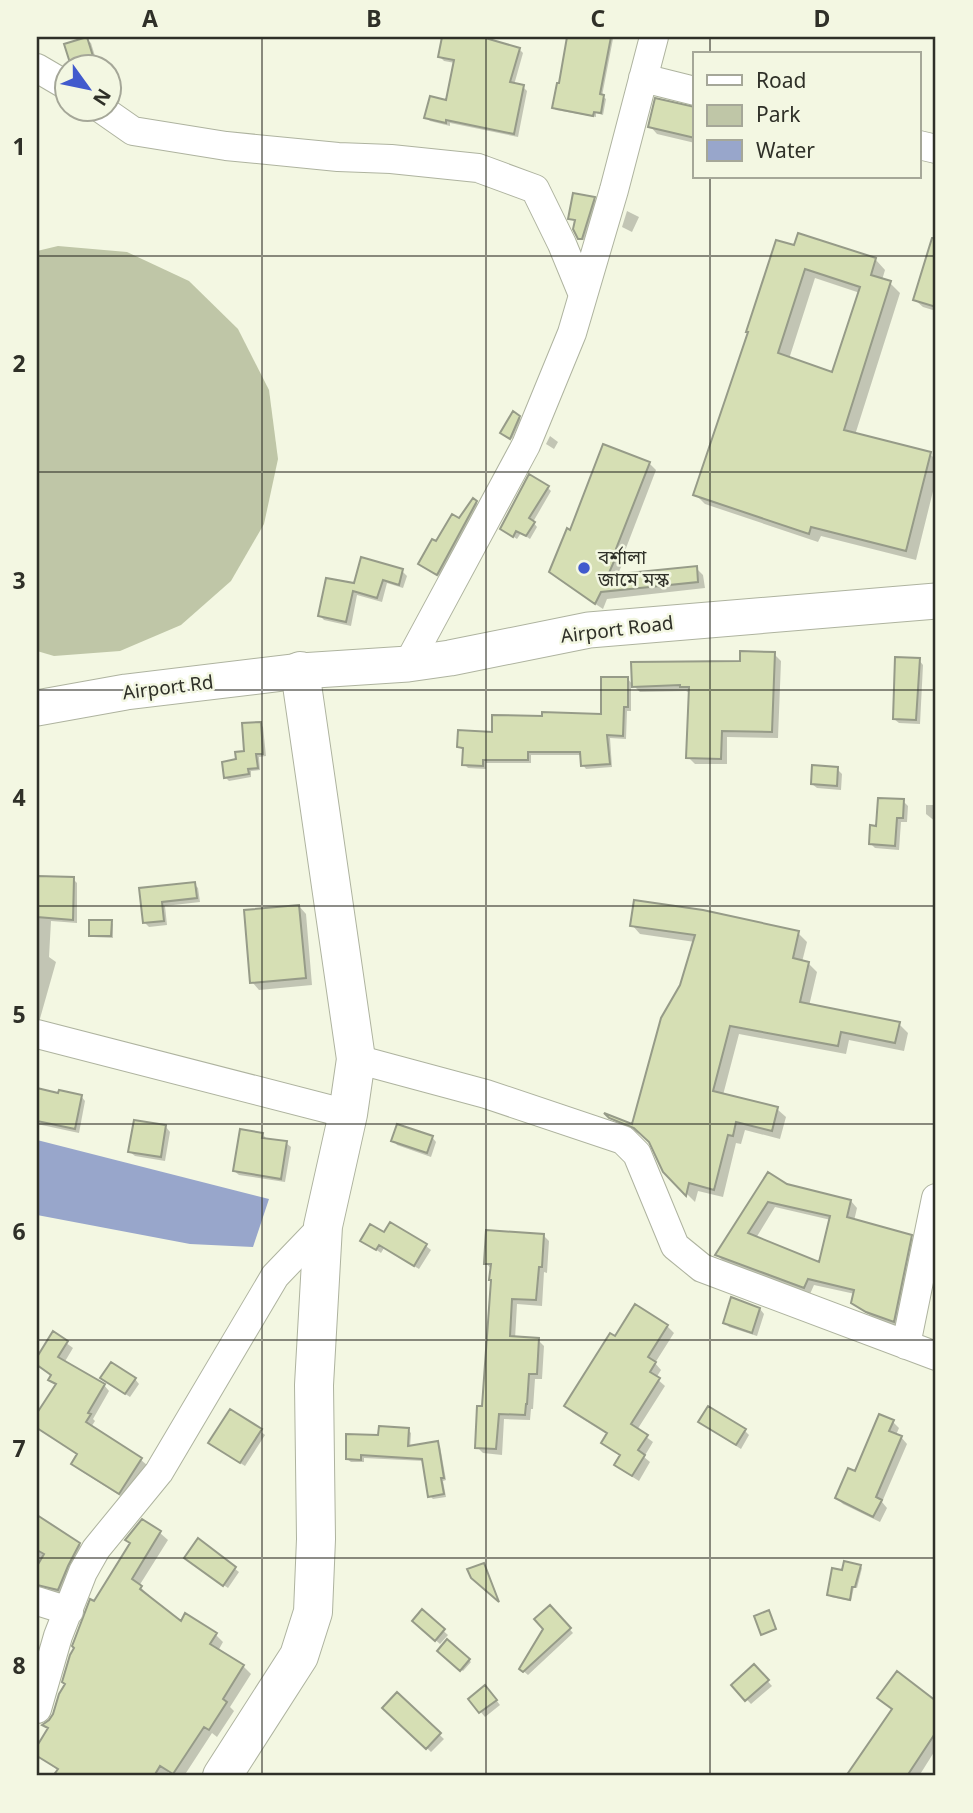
<svg xmlns="http://www.w3.org/2000/svg" width="973" height="1813" font-family="'Noto Sans','Noto Sans Bengali',sans-serif">
  <style>
    .green { fill: #bfc6a7 }
    .water { fill: #98a6cb }
    .shadow { fill: #0003; fill-rule: evenodd }
    .building { fill: #d6dfb4; stroke: #969b88; stroke-width: 2; fill-rule: evenodd }
    .lines { fill: none; stroke-linecap: round; stroke-linejoin: round }
    .minor-casing { stroke: #aeb39f; stroke-width: 30 }
    .major-casing { stroke: #aeb39f; stroke-width: 37 }
    .highway-casing { stroke: #aeb39f; stroke-width: 40 }
    .minor { stroke: #fff; stroke-width: 28 }
    .major { stroke: #fff; stroke-width: 35 }
    .highway { stroke: #fff; stroke-width: 38 }
    .grid { fill: none; stroke: #2f3028; stroke-width: 2; stroke-opacity: 0.55 }
    .poi-dot { fill: #415acd; stroke: #f3f7e2; stroke-width: 2.5 }
    .labels { text-anchor: middle; dominant-baseline: central; stroke-width: 5; stroke-linejoin: round; paint-order: stroke }
    .poi-label { font-size: 19px; fill: #2f3028; stroke: #f3f7e2; text-anchor: start }
    .street-label { font-size: 19px; fill: #2f3028; stroke: #f3f7e2 }
    .neatline { fill: none; stroke: #2f3028; stroke-width: 2.5 }
    .grid-label { font-size: 23px; text-anchor: middle; font-weight: bold; fill: #2f3028 }
  </style>
  <rect width="100%" height="100%" fill="#f3f7e2"/>
  <!-- green -->
  <path class="green" d="M58,246L127,252L189,281L238,329L269,390L278,459L264,524L231,581L181,625L120,651L54,656L37,651V251Z"/>
  <!-- water -->
  <path class="water" d="M37,1140L269,1199L253,1247L190,1244L37,1215Z"/>
  <!-- shadow -->
  <path class="shadow" d="M444,37H464L492,42L519,49L523,53L514,85L523,87L527,91L518,137L450,123V126L430,121L426,117L447,102L455,63L444,61L440,57Z
    M569,37H610L613,39L602,96L606,99L603,115L596,113V117L556,110L554,108L560,85Z
    M86,39L91,43L98,66H73L66,45Z
    M695,109V143L657,134L650,126Z
    M594,198L596,200L584,240H582L579,238L577,221L570,218Z
    M627,211L639,217L632,232L622,227Z
    M799,235L876,260L885,270L882,280L890,283L900,293L855,435L930,454L936,460V479L916,560L821,536L818,542L705,504L695,494ZM815,278L860,293L833,374L789,359Z
    M932,243L936,244V311L923,307L915,300Z
    M519,417L521,419L512,439L504,434Z
    M550,436L558,442L554,449L546,444Z
    M649,463L656,470L623,556L625,558L617,576L696,568L703,575L705,588L607,599L603,609L558,579L551,572L571,532Z
    M548,488L551,491L533,522L537,527L530,539L521,533L517,539L506,532Z
    M476,502L479,505L441,577L423,567L436,544L460,521Z
    M402,571L407,576L403,588L387,583L382,602L357,595L351,626L324,620L320,616L355,586Z
    M774,654L781,661L778,738L727,737V764H695L688,757L690,693L686,691L640,692L631,683V711H627L626,739L610,738L612,767L586,769L583,765L582,755H531V763H486V769L468,768L464,764L465,751L459,747L493,734L603,715L627,678L633,685L742,663Z
    M919,660L923,665L920,724L899,723L894,719Z
    M260,724L263,727L266,756L259,757L260,770L251,771V777L229,781L226,778L237,761L246,752Z
    M837,769L842,774L841,790L817,788L812,784Z
    M903,801L908,806L907,822H901L899,850L875,848L870,843L878,828Z
    M926,805H936V822L926,814Z
    M37,877L73,879L77,883V923L51,921L49,957L56,962L39,1022L37,1023Z
    M194,884L198,888L200,902L165,906L167,925L149,927L145,923L141,890Z
    M299,906L306,914L312,985L259,990L252,982Z
    M111,922L113,924V938L93,937L91,935Z
    M632,925L798,933L807,942L802,962L808,963L817,972L809,1006L899,1024L908,1033L904,1051L849,1040L846,1054L739,1034L723,1095L777,1109L786,1117L780,1139L745,1130L741,1144L736,1143L723,1197L698,1191L695,1202L664,1171L650,1141L645,1136L620,1126L611,1118L633,1126L695,942L640,934Z
    M37,1090L60,1095L81,1096L85,1101L79,1133L37,1124Z
    M166,1127L170,1132L165,1161L135,1156L130,1152Z
    M262,1134L267,1139L286,1143L291,1147L285,1182L239,1175L234,1171Z
    M432,1137L436,1142L431,1157L397,1145L393,1140Z
    M769,1175L786,1186L851,1201L857,1208L854,1221L911,1236L917,1243L900,1328L874,1318L860,1309L853,1302L855,1294L814,1285L810,1294L723,1261L717,1255ZM775,1207L831,1220L821,1264L756,1238Z
    M391,1224L426,1246L431,1250L419,1269L384,1248L381,1253L362,1240L384,1235Z
    M543,1235L549,1241L547,1273L544,1272L542,1306L517,1304L515,1339L538,1340L544,1346L542,1379H535L533,1409H531L530,1420L504,1419L502,1455L483,1453L477,1447L483,1408L492,1270L486,1263Z
    M636,1307L667,1326L674,1333L655,1363L661,1370L656,1378L665,1386L637,1430L653,1442L644,1457L650,1462L639,1481L623,1471L616,1464L621,1456L610,1449L603,1443L608,1435L573,1413L566,1406L615,1339Z
    M760,1309L764,1314L757,1336L729,1327L725,1322Z
    M54,1334L73,1348L64,1363L104,1385L109,1391L93,1419L95,1421L91,1427L141,1460L147,1465L125,1499L78,1469L73,1464L78,1455L37,1427V1417L57,1386L50,1379L52,1376L37,1364V1360Z
    M135,1379L139,1384L130,1397L107,1382Z
    M893,1422L899,1428L896,1435L901,1437L907,1444L882,1502L887,1508L880,1522L843,1504L837,1498Z
    M705,1426L745,1431L749,1435L741,1449Z
    M408,1430L411,1433L410,1448L437,1443L440,1446L446,1480L443,1481L446,1497L433,1499L430,1496L424,1461L364,1458V1462H351L347,1459L380,1437Z
    M260,1431L265,1435L245,1466L215,1447Z
    M40,1520L79,1544L85,1550L64,1595L48,1590L37,1589V1525Z
    M142,1521L160,1533L168,1540L139,1586L149,1595L148,1597L181,1623L216,1635L223,1642L218,1651L243,1666L251,1674L230,1707L234,1711L217,1737L212,1733L184,1776H175L169,1772L166,1776H55L59,1771L37,1755V1750L50,1730L45,1725L50,1722L67,1685L94,1604L131,1544Z
    M222,1559L239,1572L228,1588L189,1562Z
    M860,1566L862,1568L857,1588L854,1587L851,1601L831,1597L829,1595L843,1572Z
    M550,1607L573,1633L528,1675L521,1669L546,1629Z
    M422,1612L448,1635L440,1644L414,1621Z
    M447,1642L471,1662L463,1671L439,1651Z
    M754,1666L772,1686L751,1704L733,1685Z
    M897,1674L936,1703V1749L919,1776H851L849,1775L894,1710Z
    M490,1692L500,1705L485,1717L470,1699Z
    M397,1695L444,1739L431,1752L385,1708Z"/>
  <!-- building -->
  <path class="building" d="M87,37L96,66H71L64,44Z
    M442,37H482L520,48L510,82L524,85L514,134L446,120V123L424,118L430,96L446,100L454,60L438,57Z
    M567,37H611L600,94L604,95L601,113L594,112L593,116L552,108L557,83H559Z
    M655,98L695,107V138L648,127Z
    M573,193L595,197L582,239H578L573,229L575,220L568,219Z
    M798,233L876,258L871,275L891,281L844,430L931,452L906,551L811,527L809,534L693,495L748,332H746L776,240L794,245ZM805,269L860,287L832,372L778,353Z
    M932,238H936V307L913,300Z
    M513,411L520,416L510,439L500,433Z
    M603,444L650,462L616,549L619,550L608,575L697,566L698,582L601,592L595,604L549,572L567,528L570,530Z
    M529,474L549,486L529,518L535,522L526,536L516,531L513,537L500,529Z
    M473,498L477,501L437,575L418,564L432,539L436,541L452,514L459,518Z
    M361,557L403,569L399,585L383,580L377,598L353,591L346,622L318,616L326,578L354,583Z
    M740,651L775,652L772,732L722,731L721,759L686,758L689,687H680V685L632,687L631,662L740,661Z
    M895,657L920,658L916,720L893,719Z
    M601,677H628V707H624L623,736L607,735L610,764L581,766L580,752H528V760H483V766L462,765L463,748L457,747L458,730L492,732V715L542,716V712L601,714Z
    M261,722L263,754H256L258,768L248,769L249,774L224,778L222,762L236,759L235,752L244,751L242,723Z
    M812,765L838,767L837,786L811,784Z
    M878,798L904,799L903,818H897L895,846L869,844L870,825L876,826Z
    M37,876L74,877L73,920L37,917Z
    M195,882L197,898L162,902L164,921L143,923L139,888Z
    M634,900L703,910L799,931L793,958L809,962L800,1002L900,1022L895,1043L841,1032L838,1046L730,1026L713,1091L778,1107L772,1131L736,1122L733,1136L728,1135L714,1190L689,1183L686,1196L663,1172L649,1142L634,1128L609,1118L604,1113L632,1124L661,1018L680,985L695,935L630,926Z
    M299,905L306,978L250,983L244,910Z
    M89,920H112L111,936H89Z
    M37,1088L58,1093L59,1090L82,1095L75,1129L37,1121Z
    M134,1120L166,1125L161,1157L128,1152Z
    M397,1124L433,1136L427,1153L391,1141Z
    M240,1129L263,1133L262,1138L287,1141L281,1179L233,1171Z
    M768,1172L787,1184L851,1200L847,1217L912,1235L894,1322L866,1312L851,1303L854,1290L808,1279L804,1288L715,1255ZM768,1202L830,1216L819,1262L748,1233Z
    M390,1222L427,1244L414,1266L379,1245L376,1250L360,1241L370,1224L384,1232Z
    M486,1230L544,1234L542,1267H539L536,1300L512,1299L510,1336L539,1338L537,1374H529L527,1404H526L525,1415L499,1414L496,1449L475,1448L477,1406H482L491,1280H489L491,1264H484Z
    M731,1297L760,1308L752,1333L723,1323Z
    M635,1304L668,1325L648,1357L656,1362L650,1372L660,1378L631,1424L648,1435L638,1450L645,1455L632,1476L614,1465L620,1455L601,1443L607,1433L564,1406L610,1333L615,1336Z
    M53,1331L68,1341L58,1357L105,1384L88,1413L91,1414L86,1422L142,1458L119,1494L71,1464L77,1454L37,1428V1413L56,1384L48,1380L51,1375L37,1365V1357Z
    M111,1362L136,1378L125,1394L100,1378Z
    M708,1406L746,1429L736,1445L698,1422Z
    M230,1409L262,1429L240,1463L208,1443Z
    M879,1414L894,1420L889,1431L902,1436L876,1497L882,1500L873,1517L835,1498L848,1468L855,1471Z
    M379,1426L409,1428L408,1446L438,1441L444,1478H441L444,1494L428,1497L422,1459L361,1455V1460L346,1459V1434L378,1435Z
    M37,1515L80,1543L68,1566L58,1590L37,1585V1566L44,1554L37,1550Z
    M142,1519L161,1531L132,1579L142,1586L140,1589L181,1621L185,1613L217,1633L210,1644L244,1665L223,1699L227,1702L209,1730L204,1727L173,1774L160,1766L154,1776H53L58,1769L37,1756V1746L48,1728L42,1725L49,1720L53,1714L59,1694L65,1684L62,1682L70,1655L74,1648L72,1646L74,1641L90,1599L94,1601L130,1543L125,1540Z
    M198,1538L236,1567L223,1586L184,1558Z
    M844,1561L861,1565L855,1587H852L850,1600L827,1595L832,1568L842,1570Z
    M484,1563L499,1602L471,1578L467,1569Z
    M550,1605L571,1628L523,1672L519,1669L543,1629L534,1619Z
    M422,1609L445,1629L435,1641L412,1621Z
    M769,1610L776,1629L761,1635L754,1616Z
    M447,1639L470,1659L460,1671L437,1651Z
    M754,1664L769,1680L745,1701L731,1685Z
    M897,1671L936,1701V1732L907,1776H846L892,1709L877,1698Z
    M485,1685L497,1700L479,1713L468,1699Z
    M397,1692L441,1733L426,1749L382,1708Z"/>
  <g class="lines">
    <defs>
      <path id="minor" d="M37,68L66,85
        M643,78L695,91
        M100,108L133,131L226,146L338,157L391,159L478,168L535,189L562,244L583,295
        M919,145L936,149
        M408,664L526,445L572,333L614,190L654,37
        M37,1034L348,1114
        M356,1059L486,1094L623,1140L637,1154L675,1246L702,1268L936,1356
        M906,1345L936,1198
        M37,1601L69,1611
        M37,1709L58,1636L83,1572L96,1549L159,1472L275,1276L323,1226"/>
      <path id="major" d="M37,708L126,692L300,671L408,664L450,658L589,630L936,601"/>
      <path id="highway" d="M222,1776L299,1656L313,1612L316,1539L314,1385L323,1226L348,1114L356,1059L300,671"/>
    </defs>
    <!-- minor casing -->
    <use href="#minor" class="minor-casing"/>
    <!-- major casing -->
    <use href="#major" class="major-casing"/>
    <!-- highway casing -->
    <use href="#highway" class="highway-casing"/>
    <!-- minor -->
    <use href="#minor" class="minor"/>
    <!-- major -->
    <use href="#major" class="major"/>
    <!-- highway -->
    <use href="#highway" class="highway"/>
  </g>
  <!-- grid -->
  <path class="grid" d="M262,37V1776M486,37V1776M710,37V54M710,177V1776M37,256H936M37,472H936M37,690H936M37,906H936M37,1124H936M37,1340H936M37,1558H936"/>
  <!-- markers -->
  <circle class="poi-dot" cx="584" cy="568" r="7"/>
  <g class="labels">
    <!-- poi labels -->
    <g class="poi-label">
      <text x="598" y="557">বর্শালা<tspan x="598" dy="22">জামে মস্ক</tspan></text>
    </g>
    <!-- street labels -->
    <g class="street-label">
      <text transform="translate(617 629) rotate(-7)">Airport Road</text>
      <text transform="translate(168 687) rotate(-7)">Airport Rd</text>
    </g>
  </g>
  <!-- border -->
  <rect width="973" height="1813" fill="none" stroke="#f3f7e2" stroke-width="77"/>
  <!-- legend -->
  <rect x="693" y="52" width="228" height="126" fill="#f3f7e2" stroke="#a5a798" stroke-width="2"/>
  <rect x="707" y="75" width="35" height="10" fill="#ffffff" stroke="#a5a798" stroke-width="2"/>
  <text x="756" y="88" font-size="21" fill="#2f3028">Road</text>
  <rect x="707" y="105" width="35" height="21" fill="#bfc6a7" stroke="#a5a798" stroke-width="2"/>
  <text x="756" y="122" font-size="21" fill="#2f3028">Park</text>
  <rect x="707" y="140" width="35" height="21" fill="#98a6cb" stroke="#a5a798" stroke-width="2"/>
  <text x="756" y="158" font-size="21" fill="#2f3028">Water</text>
  <!-- north arrow -->
  <g transform="translate(88 88) rotate(123)"><circle r="33" fill="#f3f7e2" stroke="#a5a798" stroke-width="2"/>
  <path d="M0-5L12 26L0 18L-12 26Z" fill="#415acd"/>
  <text y="-10" font-size="19" font-weight="bold" text-anchor="middle" fill="#2f3028">N</text>
  </g>
  <rect x="38" y="38" width="896" height="1736" class="neatline"/>
  <g class="grid-label">
    <text x="150" y="27">A</text>
    <text x="374" y="27">B</text>
    <text x="598" y="27">C</text>
    <text x="822" y="27">D</text>
    <text x="19" y="155">1</text>
    <text x="19" y="372">2</text>
    <text x="19" y="589">3</text>
    <text x="19" y="806">4</text>
    <text x="19" y="1023">5</text>
    <text x="19" y="1240">6</text>
    <text x="19" y="1457">7</text>
    <text x="19" y="1674">8</text>
  </g>
</svg>
